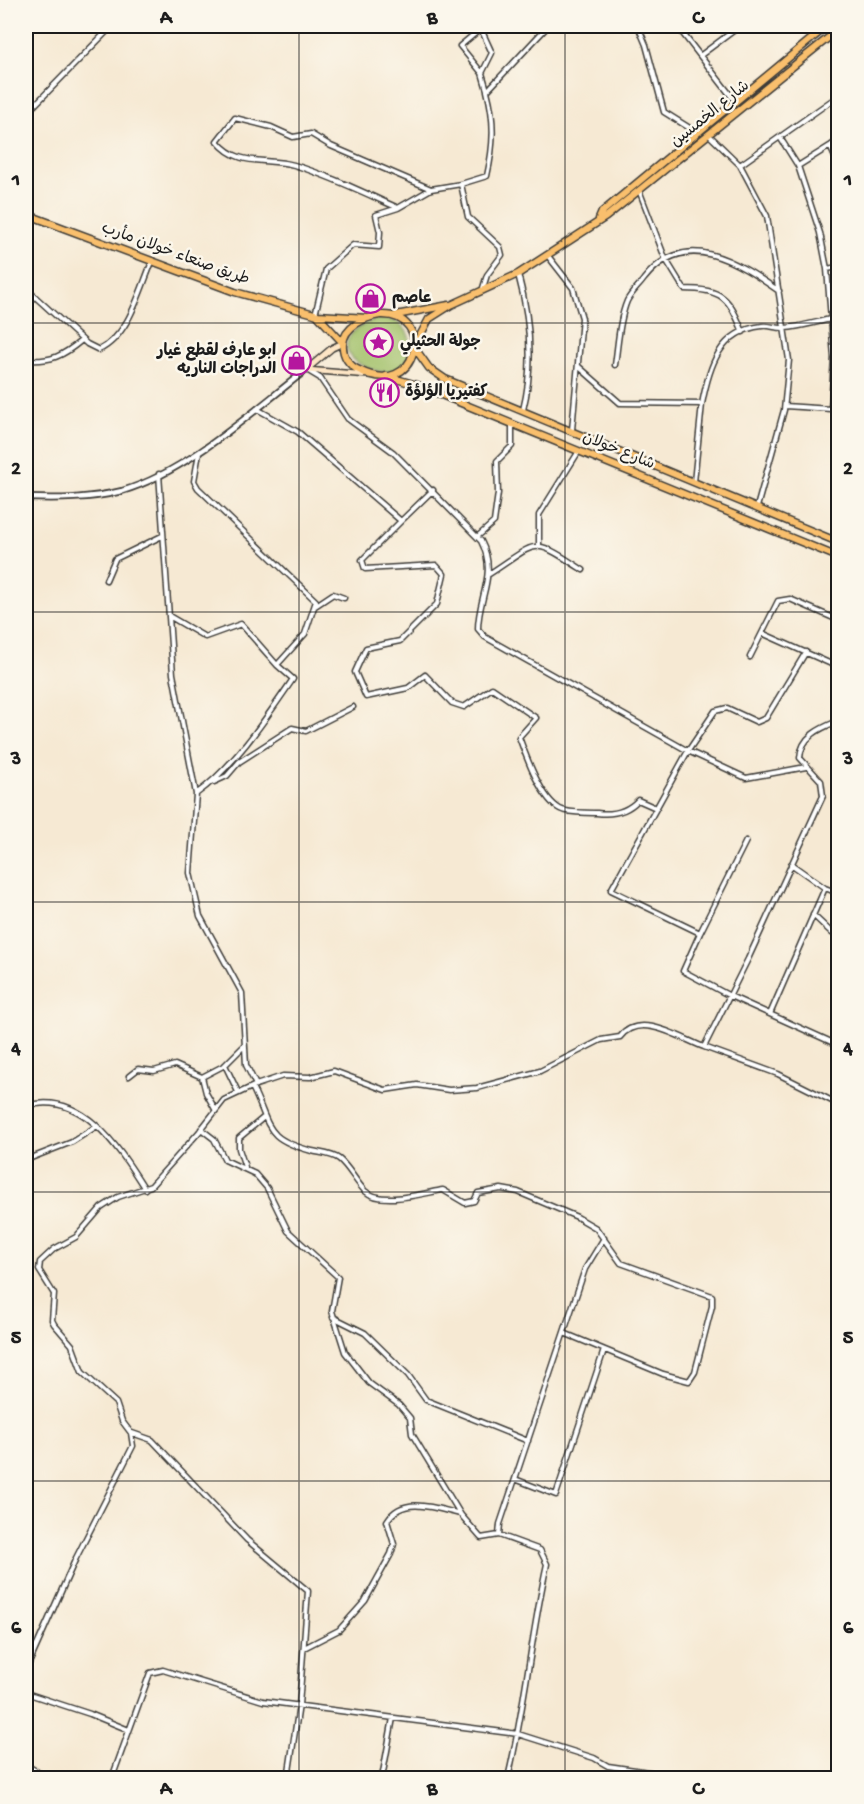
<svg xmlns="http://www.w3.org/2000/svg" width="864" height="1804" font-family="'Gochi Hand','Playpen Sans Arabic',sans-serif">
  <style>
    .green { fill: #a1c068; stroke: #5e6e42; stroke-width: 1.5 }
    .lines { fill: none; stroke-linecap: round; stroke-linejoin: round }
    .minor-casing { stroke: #3d3b37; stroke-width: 7 }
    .tertiary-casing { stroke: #3d3b37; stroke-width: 8 }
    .secondary-casing { stroke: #3d3b37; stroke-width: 8 }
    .primary-casing { stroke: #3d3b37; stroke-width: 9 }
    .minor { stroke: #fff; stroke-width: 4 }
    .tertiary { stroke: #fff; stroke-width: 4.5 }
    .secondary { stroke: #fde5c5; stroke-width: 5 }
    .primary { stroke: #f9bf6d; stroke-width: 6 }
    .grid { fill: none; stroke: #1c1c1c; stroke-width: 1.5; stroke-opacity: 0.55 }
    .labels { text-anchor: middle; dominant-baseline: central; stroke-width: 5; stroke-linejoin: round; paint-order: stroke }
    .street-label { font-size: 16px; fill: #1c1c1c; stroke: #fbf7ec }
    .poi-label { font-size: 16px; font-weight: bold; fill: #1c1c1c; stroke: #fbf7ec; text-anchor: start }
    .neatline { fill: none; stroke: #1c1c1c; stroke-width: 2 }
    .grid-label { font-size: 20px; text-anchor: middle; font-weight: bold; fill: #1c1c1c }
  </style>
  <rect width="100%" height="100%" fill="#fbf7ec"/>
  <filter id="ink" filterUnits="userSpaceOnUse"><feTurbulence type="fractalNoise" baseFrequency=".0167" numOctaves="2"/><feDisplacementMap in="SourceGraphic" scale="12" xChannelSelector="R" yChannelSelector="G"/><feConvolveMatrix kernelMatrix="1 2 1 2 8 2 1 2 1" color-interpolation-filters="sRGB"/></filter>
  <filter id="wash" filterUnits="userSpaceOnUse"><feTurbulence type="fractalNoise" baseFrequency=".008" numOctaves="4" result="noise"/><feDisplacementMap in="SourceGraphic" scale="24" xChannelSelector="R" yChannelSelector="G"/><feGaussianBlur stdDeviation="1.35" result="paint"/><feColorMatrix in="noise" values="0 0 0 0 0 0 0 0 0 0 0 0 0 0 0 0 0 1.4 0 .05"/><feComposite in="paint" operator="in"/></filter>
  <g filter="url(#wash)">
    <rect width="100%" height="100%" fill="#f6e9d3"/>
    <!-- green -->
    <path class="green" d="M379,318C397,318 409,327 411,345C416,406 289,349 379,318Z"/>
  </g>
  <g filter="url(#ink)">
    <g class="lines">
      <defs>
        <path id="minor" d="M484,26L460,46L482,73L487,90
          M638,26L646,45L664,112L696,132
          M677,26L735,101
          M481,29L492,53L482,73
          M701,55L740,26
          M26,114L112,26
          M709,135L740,165L767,216L789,360L784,410L757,507
          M781,139L798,166L820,233L827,269L834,357L831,409L785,406
          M838,140L830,146L838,164
          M740,165L838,96
          M798,166L830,146
          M431,189L398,208C365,193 330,176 294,165C266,157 239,168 217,141L235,118L271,127L293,137L311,134L331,146L431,189L461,184
          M639,190L665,258L684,289C723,289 729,298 743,332
          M548,256L573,288L582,318L572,430
          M827,269L838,267
          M518,274C530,318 534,366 523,410
          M26,282L31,293L87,344L99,350C129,336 140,290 152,262
          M482,291L487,275L502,255L500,247L468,217L461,184L487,176C494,145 495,121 487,91L548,26
          M315,315L326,269L353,245L379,247L380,232L376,215L398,208
          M26,360C51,362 63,356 82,340
          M615,365C618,345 619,320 627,301C631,293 639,286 644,279C685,227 737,262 779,291
          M578,366L620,403L702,404L694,482
          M310,372L320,378L348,419L393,452L481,541C498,574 478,597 478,629L485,637L688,751L746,778L806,767
          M702,404C709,367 719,331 762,326C770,325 778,329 785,328C800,327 816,322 831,319
          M257,409L298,432L401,521L433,490
          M401,521L362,560L365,569L436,565L444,574L437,604L400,641L366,648L355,672L366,697L408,688L425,675L452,703L464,707L492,688L536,718L519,737C526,756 541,799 560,809C569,814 586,812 597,813C613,815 627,812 638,800L656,808
          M477,537L494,522L498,493L497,461L512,446V424
          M539,545V515L579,451
          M489,574C540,541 530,536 583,570
          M106,580L115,559L162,536
          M315,606L333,594L344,598
          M169,616L205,637L241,624L277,665L305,634L316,601L198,488L194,481L199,453
          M762,633L838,667
          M750,657L778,601L790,599L838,620
          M838,721C821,728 801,736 800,758L821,781L823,796L748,959L704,1047L778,1074L838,1104
          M214,782L227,776L239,762L292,728L306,731L353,707
          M196,794C234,767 267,717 293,679L277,665
          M746,841L700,933L611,890L688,751L715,711L727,708L757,722L766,718L806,652
          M791,864L825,888L838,893
          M813,915L832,933L838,936
          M700,933L683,971L730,996L838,1045
          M770,1014L825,888
          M225,1065L238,1092
          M129,1076L138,1069L154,1071L175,1065L202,1077L206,1093L215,1109
          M202,1077L225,1065L244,1046
          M256,1085L283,1076L310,1077L334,1071L385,1090L417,1085L449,1090L477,1088L540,1071L601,1040L620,1037C640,1011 680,1038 704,1047
          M252,1087C272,1127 263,1138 312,1151C320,1153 333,1154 339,1159C349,1167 355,1181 365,1191C381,1206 424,1193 443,1190L465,1203L474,1201L478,1193L501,1189L518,1192L577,1217L596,1228L621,1263L712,1296V1306L695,1372L689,1381L663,1374L564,1333
          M26,1106C83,1090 118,1147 145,1189
          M201,1129L214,1139L225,1160L255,1174L267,1188L288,1231L338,1277L332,1311L345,1352L369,1383L399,1405L410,1418L412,1434L461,1515L481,1538L499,1535
          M26,1160L72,1142L97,1126
          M245,1167L239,1149V1138L263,1118
          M333,1317L365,1333L408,1375L426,1400L528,1441
          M132,1433L152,1440L247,1540L308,1591L299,1705L288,1778
          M515,1479L556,1495L604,1350
          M26,1635L35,1649
          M304,1648L339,1630L365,1601L391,1554L394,1544L387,1521C402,1495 436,1508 460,1514
          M26,1670L76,1558L133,1446L131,1433L122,1421L116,1403L82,1372L72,1345L54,1324L52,1320L54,1294L39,1270L40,1262L54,1249L76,1237L101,1208L118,1197L151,1186L199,1132L224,1100L256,1085L246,1065L242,993L200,916L190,873L196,794L173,674L159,474
          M26,1693L90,1714L129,1730
          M26,1765L48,1778
          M112,1778L150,1673L163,1670L263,1701L518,1734L594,1758L608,1766L689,1778
          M382,1778L393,1718
          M508,1778C525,1707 531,1635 547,1564L540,1550L499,1535L500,1524L585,1269L604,1238
          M723,1778L746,1776L797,1778"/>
        <path id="tertiary" d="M26,498C58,499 90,499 122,491C187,472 253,411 306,370"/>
        <path id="secondary" d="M306,370L369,375
          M306,370L332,348L343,343"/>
        <path id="primary" d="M26,214L235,292L318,315L368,318
          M599,219L602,212L827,26
          M380,315C436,312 419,401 359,370C349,366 342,355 343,344C344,327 365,317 380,315Z
          M396,315L449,305
          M318,316L343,343
          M414,347L429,319L451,305L518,274L606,217L838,30
          M414,347L429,368L445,379L838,542
          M386,376L417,385L838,557"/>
      </defs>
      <!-- minor casing -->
      <use href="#minor" class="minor-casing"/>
      <!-- tertiary casing -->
      <use href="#tertiary" class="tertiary-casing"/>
      <!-- secondary casing -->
      <use href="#secondary" class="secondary-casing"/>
      <!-- primary casing -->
      <use href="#primary" class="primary-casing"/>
      <!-- minor -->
      <use href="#minor" class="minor"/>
      <!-- tertiary -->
      <use href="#tertiary" class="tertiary"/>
      <!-- secondary -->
      <use href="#secondary" class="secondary"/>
      <!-- primary -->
      <use href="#primary" class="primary"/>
    </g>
  </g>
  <!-- grid -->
  <path class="grid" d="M299,26V1778M565,26V1778M26,323H838M26,612H838M26,902H838M26,1192H838M26,1481H838"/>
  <!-- icons -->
  <defs>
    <symbol id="shop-ring" viewBox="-11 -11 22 22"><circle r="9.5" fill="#fbf7ec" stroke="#b5179e" stroke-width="1.5"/><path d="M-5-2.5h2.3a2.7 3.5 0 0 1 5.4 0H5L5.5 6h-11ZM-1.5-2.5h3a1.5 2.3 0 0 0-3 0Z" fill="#b5179e"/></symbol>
    <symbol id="sight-ring" viewBox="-11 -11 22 22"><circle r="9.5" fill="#fbf7ec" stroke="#b5179e" stroke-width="1.5"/><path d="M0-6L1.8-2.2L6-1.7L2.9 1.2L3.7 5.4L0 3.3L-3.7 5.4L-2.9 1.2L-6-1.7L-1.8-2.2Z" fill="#b5179e"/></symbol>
    <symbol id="restaurant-ring" viewBox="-11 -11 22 22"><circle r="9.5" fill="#fbf7ec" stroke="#b5179e" stroke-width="1.5"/><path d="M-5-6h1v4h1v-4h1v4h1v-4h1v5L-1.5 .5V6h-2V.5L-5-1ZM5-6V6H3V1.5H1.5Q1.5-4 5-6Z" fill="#b5179e"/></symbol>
  </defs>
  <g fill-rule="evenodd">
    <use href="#shop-ring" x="354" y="282" width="33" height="33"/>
    <use href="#sight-ring" x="362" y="326" width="33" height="33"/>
    <use href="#shop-ring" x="280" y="344" width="33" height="33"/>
    <use href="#restaurant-ring" x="368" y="376" width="33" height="33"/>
  </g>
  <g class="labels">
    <!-- street labels -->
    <g class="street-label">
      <text transform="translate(711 115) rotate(-39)">شارع الخمسين</text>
      <text transform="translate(175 255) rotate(20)">طريق صنعاء خولان مأرب</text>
      <text transform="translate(618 452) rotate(22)">شارع خولان</text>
    </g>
    <!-- poi labels -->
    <g class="poi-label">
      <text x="392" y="299">عاصم</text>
      <text x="400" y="343">جولة الحثيلي</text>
      <text x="276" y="352" text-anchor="end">ابو عارف لقطع غيار<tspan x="276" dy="18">الدراجات الناريه</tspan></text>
      <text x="405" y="393">كفتيريا الؤلؤة</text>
    </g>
  </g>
  <!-- margin -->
  <rect width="864" height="1804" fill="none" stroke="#fbf7ec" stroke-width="66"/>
  <rect x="33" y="33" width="798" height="1738" class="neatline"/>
  <g class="grid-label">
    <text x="166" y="23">A</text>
    <text x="432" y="23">B</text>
    <text x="698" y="23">C</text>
    <text x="16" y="185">1</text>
    <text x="848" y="185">1</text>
    <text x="16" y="474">2</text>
    <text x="848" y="474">2</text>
    <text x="16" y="764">3</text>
    <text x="848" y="764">3</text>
    <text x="16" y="1054">4</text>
    <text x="848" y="1054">4</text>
    <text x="16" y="1343">5</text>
    <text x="848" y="1343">5</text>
    <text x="16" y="1633">6</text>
    <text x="848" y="1633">6</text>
    <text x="166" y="1794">A</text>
    <text x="432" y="1794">B</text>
    <text x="698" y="1794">C</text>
  </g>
</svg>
